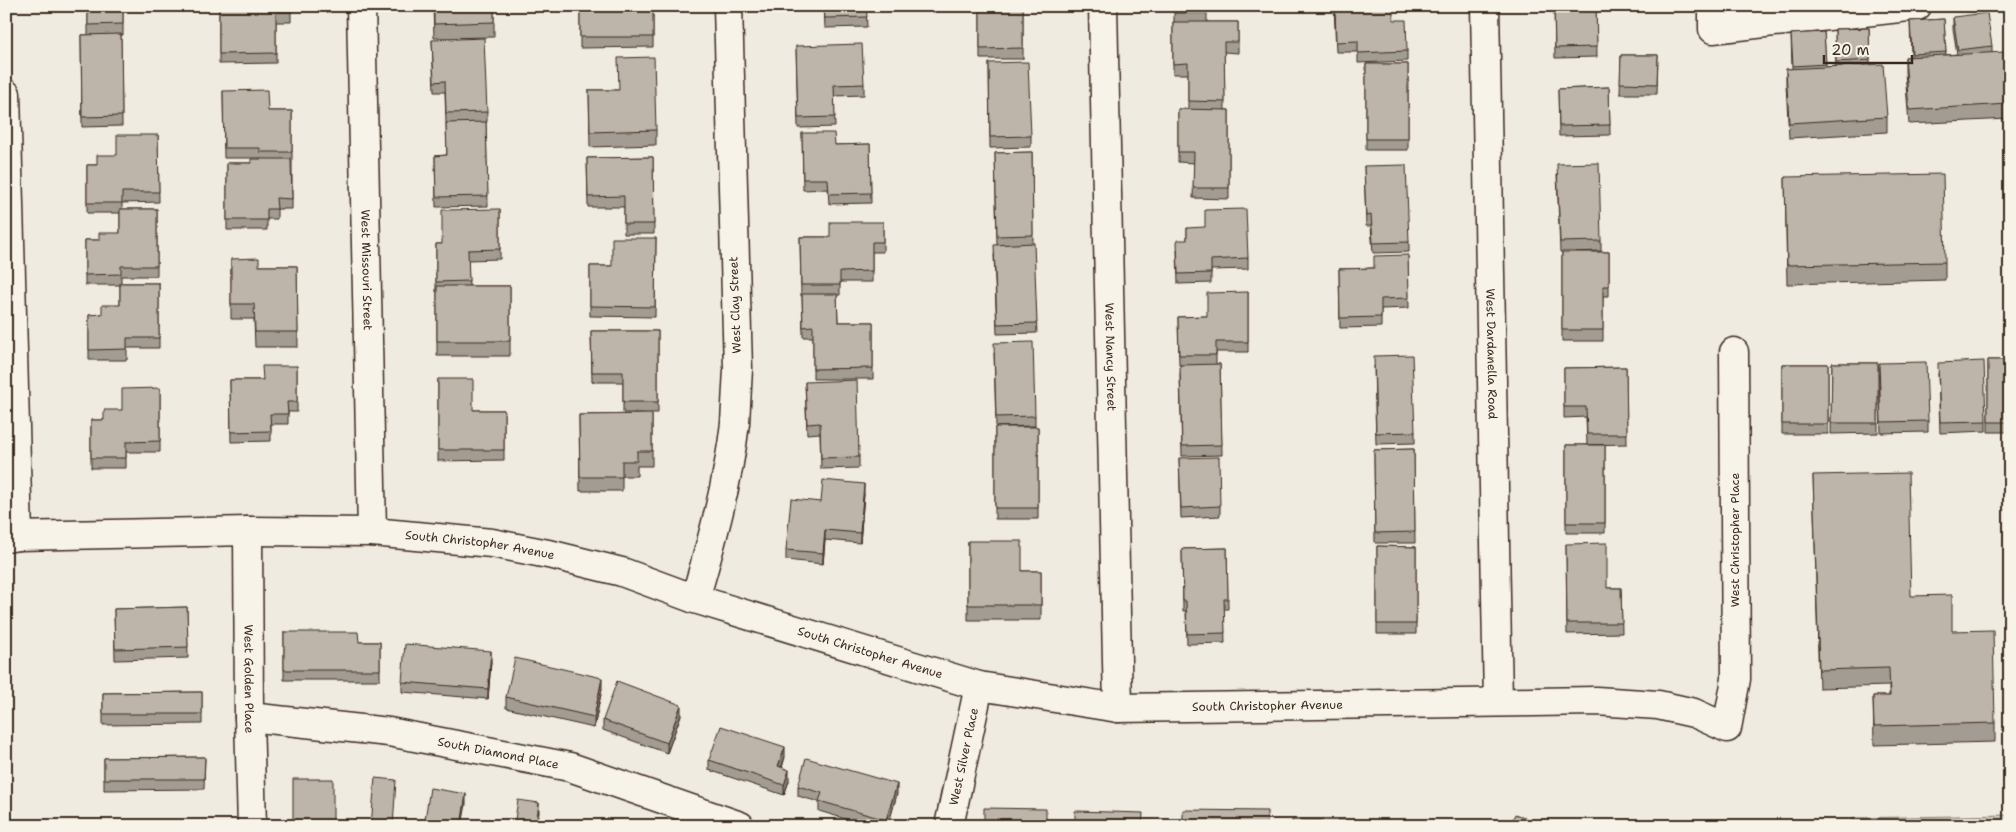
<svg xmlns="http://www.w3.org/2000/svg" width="2016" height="832" font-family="'Shantell Sans',sans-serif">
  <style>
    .green { fill: #d1cbc0; stroke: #867a6f }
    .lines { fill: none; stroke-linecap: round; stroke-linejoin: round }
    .minor-casing { stroke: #3b2a1e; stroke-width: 31 }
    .minor { stroke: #f7f3e8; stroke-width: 28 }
    .wall { fill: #a39c92; stroke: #3b2a1e }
    .shaded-wall { fill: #847f77; stroke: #3b2a1e }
    .building { fill: #bdb5aa; stroke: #3b2a1e }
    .labels { text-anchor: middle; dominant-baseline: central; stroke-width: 4.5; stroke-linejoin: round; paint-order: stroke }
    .street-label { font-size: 12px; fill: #3b2a1e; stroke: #f7f3e8 }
  </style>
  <rect width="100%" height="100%" fill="#efebe0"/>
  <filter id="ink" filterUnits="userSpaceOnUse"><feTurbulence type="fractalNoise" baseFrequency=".02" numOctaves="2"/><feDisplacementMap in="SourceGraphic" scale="10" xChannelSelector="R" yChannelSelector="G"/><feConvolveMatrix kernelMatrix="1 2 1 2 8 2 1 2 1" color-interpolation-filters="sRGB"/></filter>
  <g filter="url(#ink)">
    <!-- green -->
    <path class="green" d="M2010,815V826H1852L1853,818Z"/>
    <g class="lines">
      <defs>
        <g id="minor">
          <path id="s1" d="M361,6L372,532"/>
          <path id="s2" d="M1103,6L1118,708"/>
          <path id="s3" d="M1485,6L1498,702"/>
          <path d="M1713,6V29L1917,6"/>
          <path d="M6,94L18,536"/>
          <path id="s4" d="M248,531L249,717L252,826"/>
          <path id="s5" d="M6,538L18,536L248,531L372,532L492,543L553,555L622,572L695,599L979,686L1118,708L1596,701L1658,705L1694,713L1727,728L1736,679L1734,352"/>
          <path d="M695,599C712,541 728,483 735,423C736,405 737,387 738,369L728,6"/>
          <path id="s6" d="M249,717L389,732L570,767L740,826"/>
          <path id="s7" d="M949,826L979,686"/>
        </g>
      </defs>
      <!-- minor casing -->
      <use href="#minor" class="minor-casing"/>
      <!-- minor -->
      <use href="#minor" class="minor"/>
    </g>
    <!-- wall -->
    <path class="wall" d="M81,6H123V35H121L122,126L82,127L81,35H88V10H81Z
      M291,6V22H276V63L219,64V7Z
      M433,6H494V37L434,38Z
      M580,6H653V47L580,48Z
      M798,6H866L867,27L825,28L824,8L798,9Z
      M980,6H1023V59H980Z
      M1174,6H1207V22H1238V53L1224,52L1225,110H1229V199L1193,198L1194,163L1178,162V109H1188V74H1173V22H1174Z
      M1334,6L1393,20L1407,51V61L1358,63V52H1336Z
      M1554,6H1596L1597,57L1555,58Z
      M1953,17L1992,46V53L2008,104V119L1909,124L1905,72V57H1911L1910,21L1944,19L1946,55L1957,54L1953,28Z
      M1869,28L1870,64L1887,117V132L1789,138L1786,84V69H1792L1791,34L1824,32L1826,67L1836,66L1835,29Z
      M432,40L487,112V122H486L488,206L436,207L435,156L447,155L446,123L445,92H434Z
      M796,46L864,84V95L834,96L835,127L798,128Z
      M1621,55H1658L1657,94H1620Z
      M989,63L1031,136V147L990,148Z
      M1366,64H1408V150H1366Z
      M1609,87L1610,135L1559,136L1558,89Z
      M589,90H618L656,130V145L590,147Z
      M223,91L268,111H292V209H277V219H267V230H227V163H251L260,159V158H224Z
      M802,133L835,145L870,144L871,203L829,204L828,189L803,190Z
      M158,135L159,202L122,203V209H157V276H121V283H159V348H127V360H89V315L102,314L120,305V285H85V240H99L120,233V213H87V165H97Z
      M1032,152L1033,243L1037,333L997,334L994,255L997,245L995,153Z
      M653,157L654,234H624V207H588L587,158Z
      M1364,166L1409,242V252L1373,253L1371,226H1366Z
      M1557,174L1601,241V251L1575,252H1609V296H1603V341H1562V252H1560Z
      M1785,177L1945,262V280L1787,284Z
      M500,209V259L468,260L469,286H510V356H437V292H436V244H442Z
      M883,222V252H872V282H840V295H837L838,322H873V379H813V337H803L802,296H801L800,237H830Z
      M1187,228L1248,258V269L1211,270V283L1178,284L1177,250L1187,240Z
      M656,238L655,317L590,316V266H612Z
      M1408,255L1409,308L1381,309V327L1340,328L1339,269L1374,268Z
      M231,259L259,266H297L298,347H255L254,319H231Z
      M1248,292V352H1216V364H1220L1222,455L1182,456L1180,376L1181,365H1179L1178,317L1207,316Z
      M591,331H658V413H623V382H592Z
      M994,353L1035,416V426L996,427Z
      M1988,360H2010V432H1988Z
      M1832,363H1878V433L1831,434Z
      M1782,364H1828V434H1782Z
      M297,366V412H288V424H271V441L231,442L230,380H262Z
      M1374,366L1415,432V443L1376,444Z
      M1626,367L1627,444L1587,445L1586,417L1564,418V368Z
      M1938,373L1986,421V431L1940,433Z
      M1879,374L1928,421V432L1881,433Z
      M438,379L473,410H504V460L438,461Z
      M805,382L859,457V468L821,469L820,433L807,434Z
      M160,388V452H126V468H91V420H104Z
      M652,414V466H637V476H622V491H580L579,415Z
      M995,427H1038V519H995Z
      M1566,445H1605V533H1566Z
      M1414,449L1415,543H1375L1374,450Z
      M1179,458L1220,506V516L1181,518Z
      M1813,475L1911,596L1952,631L1995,723V742L1874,745L1873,696H1889V686L1819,688Z
      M864,494L860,543L825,540L823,564L786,560V550L821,502Z
      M968,541L1022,571H1041V620H968Z
      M1566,544L1607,588H1621L1622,633L1567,634Z
      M1377,546L1416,547V634H1377Z
      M1227,548L1228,609H1224L1225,643L1187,644L1186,611H1183L1182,549Z
      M187,607L188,658L115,660L114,609Z
      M284,632L359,642H380V680H284Z
      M491,661L488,699L402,692V682Z
      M602,689L594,728L506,708V697Z
      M202,692V724L103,725V693Z
      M681,715L667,753L603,730V720Z
      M205,757L204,789L104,790V758Z
      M785,757L782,768L789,781L784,795L709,770V760Z
      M798,786L897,794L888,826H869L819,811V802L798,796Z"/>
    <!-- shaded-wall -->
    <path class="shaded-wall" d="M864,484V494L860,543V533Z
      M825,530V540L823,564V553Z
      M491,651V661L488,699V689Z
      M602,678V689L594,728V717Z
      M681,705V715L667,753V743Z
      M785,747V757L778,777V766Z
      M789,770V781L784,795V785Z
      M897,784V794L888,826H886V820Z
      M466,794V804L462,826H461Z
      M539,803V813L537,826H536Z"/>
    <!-- building -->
    <path class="building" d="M88,6H123V24L88,25Z
      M253,6H291V12H276V53L219,54V7Z
      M434,6H494V22L434,24Z
      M580,6H653V37H580Z
      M824,6H866L867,17L825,18Z
      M980,6H1023V48L980,49Z
      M1174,6H1207V13H1174Z
      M1335,6H1393V20H1406L1407,51L1358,53V41L1336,42Z
      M1554,6H1596L1597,47L1555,48Z
      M1987,13L1992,46L1958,50L1953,17Z
      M1944,19L1946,52L1912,54L1910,21Z
      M1173,22H1238V42H1224L1225,102L1188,101V63L1173,64Z
      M1869,28L1870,60L1836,62L1835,29Z
      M1824,32L1826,64L1793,66L1791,34Z
      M121,34L122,116L82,117L81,35Z
      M484,38L487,112L446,113L445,81L434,82L432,40Z
      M862,44L864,84L834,85L835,117L798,118L796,46Z
      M2005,52L2008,104L1909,110L1905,57Z
      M1621,55H1658L1657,84L1620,83Z
      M654,57L656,130L590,132L589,90H619L618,58Z
      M1028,62L1031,136L990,137L989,63Z
      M1366,64H1408V139H1366Z
      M1883,64L1887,117L1789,123L1786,69Z
      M1609,87L1610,125L1559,126L1558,89Z
      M267,90L268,111H292V152H260V148H224L223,91Z
      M1178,109L1229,110V188H1193L1194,152H1178Z
      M486,122L488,196L436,197L435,156L447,155L446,123Z
      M802,133H834L835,145L870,144L871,193L829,194L828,179H803Z
      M117,135H158L159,192H122V203H87V165H97V155H117Z
      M1032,152L1033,235L997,236L995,153Z
      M653,157L654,224H624V196L588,197L587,158Z
      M251,159H291L292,199L276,198L277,209H267V220H227V163H251Z
      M1599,163L1601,241L1560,242L1557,164Z
      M1406,165L1409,242L1373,243L1371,215L1366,216L1364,166Z
      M1943,174L1945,262L1787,265L1785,177Z
      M120,209H157V266H121V274L85,275V240H99V233H120Z
      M500,209V249L468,250L469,281L436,282V244H442V210Z
      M1246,209L1248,258L1211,260V273L1178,274L1177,240H1187V228L1205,227V210Z
      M830,222H883V242H872V271L840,272V285H801L800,237H830Z
      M612,238H656L655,307L590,306V266H612Z
      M1034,243L1037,323L997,324L994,245Z
      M1562,252H1609V286H1603V330H1562Z
      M1408,255L1409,298L1381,299V317L1340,318L1339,269L1374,268V256Z
      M259,258V266H297L298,332H255L254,304H231V259Z
      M120,283H159V338H127V349L89,350V315L102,314V305H120Z
      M437,286H510V341H437Z
      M1248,292V342H1216V355H1179L1178,317L1207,316V293Z
      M802,294H837L838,322H873V368L813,369V326L803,327Z
      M591,331H658V402H623V372H592Z
      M1033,342L1035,416L996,417L994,343Z
      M1412,355L1415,432L1376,433L1374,356Z
      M1988,360H2010V422H1988Z
      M1984,361L1986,421L1940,422L1938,363Z
      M1926,362L1928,421L1881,422L1879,363Z
      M1832,363H1878V423H1831Z
      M1220,364L1222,445L1182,446L1180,365Z
      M1782,364H1828V424H1782Z
      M262,366H297V402H287L288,414H270L271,431L231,432L230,380H263Z
      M1626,367L1627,434H1587L1586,407H1564V368Z
      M438,379H473V410H504V450H438Z
      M857,380L859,457L821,458L820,423L807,424L805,382Z
      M160,388V441L126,442V458H91V420H104V410H122V389Z
      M652,414V451H637V461H622V477H580L579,415Z
      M995,427H1038V508H995Z
      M1566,445H1605V523H1566Z
      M1414,449L1415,532L1375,533L1374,450Z
      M1219,457L1220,506L1181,508L1179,458Z
      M1908,473L1911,596L1952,595V631L1993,630L1995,723L1874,726L1873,696H1890L1889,668L1819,670L1813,475Z
      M823,480L864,484L860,533L825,530L823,553L786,550L791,499L821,502Z
      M968,541H1022V571H1041V605H968Z
      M1607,543V588H1621L1622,623H1567L1566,544Z
      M1377,546L1416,547V624H1377Z
      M1227,548L1228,599H1224L1225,633L1187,634L1186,601H1183L1182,549Z
      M187,607L188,647L115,649L114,609Z
      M284,632H358L359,642H380V670H284Z
      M405,644L491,651L488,689L402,682Z
      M515,658L602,678L594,717L506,697Z
      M617,681L681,705L667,743L603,720Z
      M202,692V714H103V693Z
      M721,726L785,747L778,766L789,770L784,785L709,760Z
      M205,757L204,779H104V758Z
      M806,758L897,784L886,820L819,801L822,793L798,786Z
      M375,778L396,780L393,826H371Z
      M293,779H333V826H293Z
      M430,788L466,794L461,826H424Z
      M518,800L539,803L536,826H514Z
      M984,808L1046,809V826H984Z
      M1183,810L1267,811V826H1183Z
      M1075,811L1143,813L1142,826H1075Z
      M1515,814L1545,826H1510Z
      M1292,820L1390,821V826H1292Z
      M591,822L600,826H589Z"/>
  </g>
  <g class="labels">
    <!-- street labels -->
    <g class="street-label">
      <text stroke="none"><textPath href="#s1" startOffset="264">West Missouri Street</textPath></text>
      <text transform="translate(735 305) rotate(-92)">West Clay Street</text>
      <text stroke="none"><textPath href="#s3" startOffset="348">West Dardanella Road</textPath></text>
      <text stroke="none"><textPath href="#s2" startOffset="351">West Nancy Street</textPath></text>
      <text transform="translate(1735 540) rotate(-90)">West Christopher Place</text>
      <text stroke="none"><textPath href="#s5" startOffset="475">South Christopher Avenue</textPath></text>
      <text stroke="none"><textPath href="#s5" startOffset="881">South Christopher Avenue</textPath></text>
      <text stroke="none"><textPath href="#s4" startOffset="148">West Golden Place</textPath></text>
      <text stroke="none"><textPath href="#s5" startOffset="1285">South Christopher Avenue</textPath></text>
      <text stroke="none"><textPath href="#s6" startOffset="252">South Diamond Place</textPath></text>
      <text stroke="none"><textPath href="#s7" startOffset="71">West Silver Place</textPath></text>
    </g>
  </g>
  <!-- margin -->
  <rect width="2016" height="832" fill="none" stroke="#f7f3e8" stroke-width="25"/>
  <rect x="12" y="12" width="1991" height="807" fill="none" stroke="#3b2a1e" stroke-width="2" filter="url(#ink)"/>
  <!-- scale -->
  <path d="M1824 55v8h88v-8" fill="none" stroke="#3b2a1e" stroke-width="2.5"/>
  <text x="1831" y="55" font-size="15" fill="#3b2a1e" stroke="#f7f3e8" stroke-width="4" paint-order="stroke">20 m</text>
</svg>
